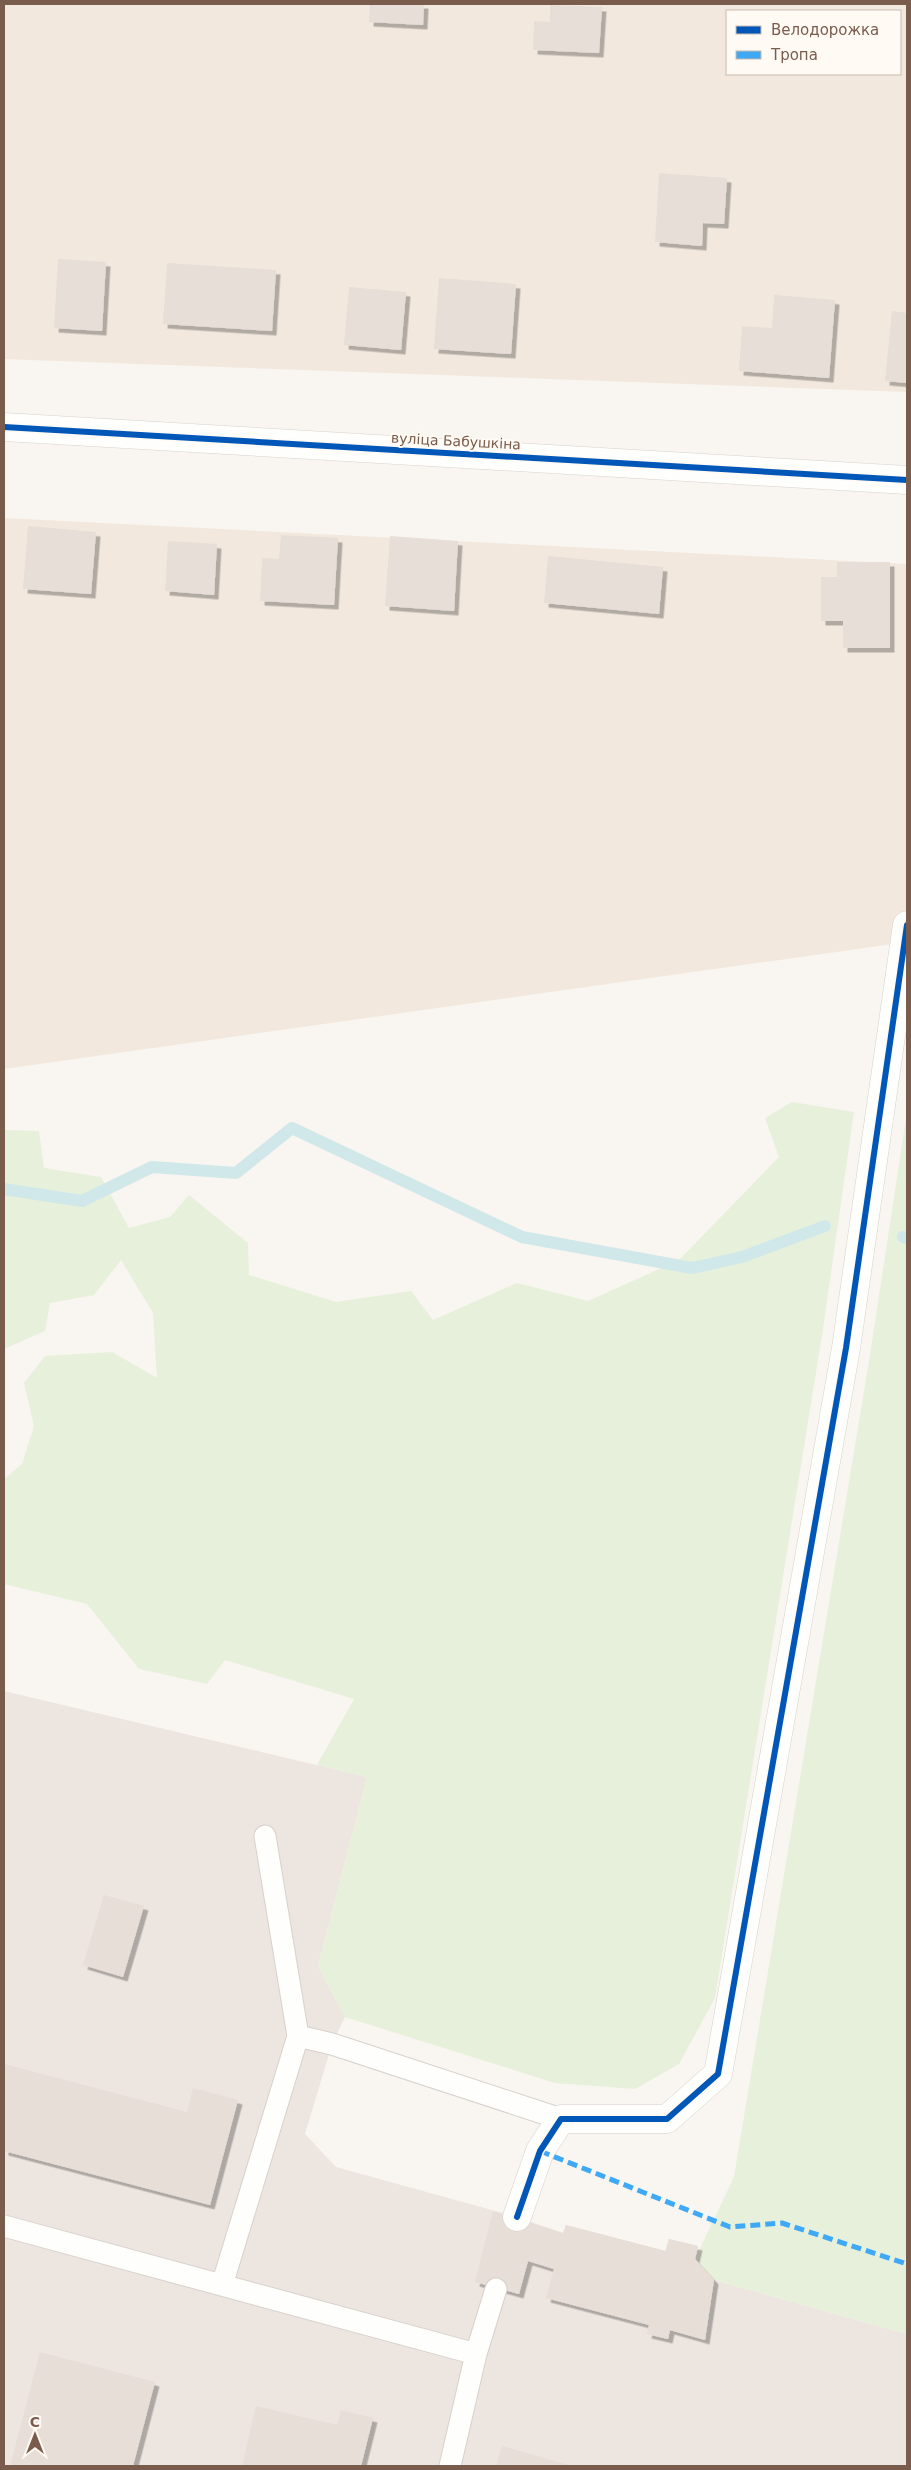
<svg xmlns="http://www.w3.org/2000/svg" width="911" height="2470" font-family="'DejaVu Sans',sans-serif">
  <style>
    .residential { fill: #f2e8de; fill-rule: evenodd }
    .industrial { fill: #ede5e0 }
    .green { fill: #e7f0db }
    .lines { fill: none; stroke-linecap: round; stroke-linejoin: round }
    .stream { stroke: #d0e8ea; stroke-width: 12 }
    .building { fill: #e6ded7; filter: url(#shadow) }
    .lane-casing { stroke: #d7d1cb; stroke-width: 23 }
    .street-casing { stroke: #d7d1cb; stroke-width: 29 }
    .secondary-casing { stroke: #d9d2cb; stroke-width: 29 }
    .lane { stroke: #fefefd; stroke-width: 21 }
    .street { stroke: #fefefd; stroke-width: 28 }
    .secondary { stroke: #fefefd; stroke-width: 28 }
    .quiet { stroke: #3fa9f5; stroke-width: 5; stroke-dasharray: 10 5; stroke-linecap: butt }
    .cycleway-casing { stroke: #fffaf3; stroke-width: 9 }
    .cycleway { stroke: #0057b8; stroke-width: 6 }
    .labels { text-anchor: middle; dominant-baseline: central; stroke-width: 4; stroke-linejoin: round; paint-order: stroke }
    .street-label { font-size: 14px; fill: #7a5c4d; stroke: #fffaf3 }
  </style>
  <defs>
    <filter id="shadow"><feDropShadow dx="4.5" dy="4.5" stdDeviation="0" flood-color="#0004"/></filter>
  </defs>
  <rect width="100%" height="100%" fill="#f9f5f0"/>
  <!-- residential -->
  <path class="residential" d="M4,4H907V392L4,359ZM727,11H900V74H727Z
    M4,518L907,564V942L4,1069Z"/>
  <!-- industrial -->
  <path class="industrial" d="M4,1691L367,1777L318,1966L345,2017L332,2044L305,2134L336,2167L517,2217L563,2233L566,2225L665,2251L669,2239L698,2246L695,2259L714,2280L907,2334V2466H4Z"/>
  <!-- green -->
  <path class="green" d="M792,1102L854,1112L823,1329L715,1998L679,2064L635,2089L555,2083L345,2017L318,1966L367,1777L317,1765L354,1699L225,1660L207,1684L139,1669L87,1604L4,1584V1479L22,1464L34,1426L24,1383L45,1356L112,1352L157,1378L153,1313L121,1260L94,1295L50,1303L45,1331L4,1349V1130L39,1131L44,1168L101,1177L129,1228L170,1217L189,1195L248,1243L249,1275L336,1302L411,1291L433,1320L517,1283L588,1301L679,1260L779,1157L765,1118Z
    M907,1112V2334L714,2280L695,2259L734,2177L870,1355Z"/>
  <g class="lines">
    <!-- stream -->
    <path class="stream" d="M4,1189L82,1201L152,1167L236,1173L292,1128L522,1237L692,1268L742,1257L825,1226
      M903,1237L907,1238"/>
  </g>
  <!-- building -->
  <path class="building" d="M370,4H424L423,25L369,22Z
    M550,5L602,7L599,53L533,50L534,21L550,22Z
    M659,173L727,178L724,224L703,223L702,246L655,242Z
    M58,259L106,262L102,331L54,328Z
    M167,263L276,270L272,331L163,324Z
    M439,278L516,284L511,354L434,349Z
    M349,287L406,292L401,350L344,345Z
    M774,295L835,300L829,378L739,371L742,326L772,328Z
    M892,311L907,313V383L885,381Z
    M28,526L96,532L91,594L23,589Z
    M281,535L338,538L334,605L260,601L262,558L279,559Z
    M390,536L458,541L454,611L385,606Z
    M168,541L217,544L214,595L165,591Z
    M548,556L663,567L659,614L544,603Z
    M837,562H890V648H843V621H821V577H837Z
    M104,1895L144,1906L123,1977L83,1965Z
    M4,2064L187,2112L193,2088L238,2100L210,2205L4,2151Z
    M493,2211L563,2233L566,2225L666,2251L669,2239L698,2246L695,2259L714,2280L705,2340L670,2330L668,2339L647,2334L649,2325L546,2298L554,2269L528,2261L519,2294L475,2282Z
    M40,2352L155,2382L133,2466H10Z
    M256,2406L337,2425L341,2410L373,2418L361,2466H242Z
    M502,2446L572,2466H496Z"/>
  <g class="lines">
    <defs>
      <path id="lane" d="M298,2036L332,2044L561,2119
        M4,2226L476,2354
        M222,2285L298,2036L265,1836
        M450,2466L476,2354L496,2289"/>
      <path id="street" d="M517,2217L540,2151L561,2119H667L718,2074L846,1348L907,925"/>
      <path id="secondary" d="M4,427L907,480"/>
    </defs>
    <!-- lane casing -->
    <use href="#lane" class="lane-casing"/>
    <!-- street casing -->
    <use href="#street" class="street-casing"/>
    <!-- secondary casing -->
    <use href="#secondary" class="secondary-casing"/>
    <!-- lane -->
    <use href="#lane" class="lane"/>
    <!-- street -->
    <use href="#street" class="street"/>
    <!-- secondary -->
    <use href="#secondary" class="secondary"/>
    <!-- quiet -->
    <path class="quiet" d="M540,2151L730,2227L782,2223L907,2264"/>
    <defs>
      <path id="cycleway" d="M4,427L907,480
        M517,2217L540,2151L561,2119H667L718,2074L846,1348L907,925"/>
    </defs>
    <!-- cycleway casing -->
    <use href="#cycleway" class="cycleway-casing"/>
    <!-- cycleway -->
    <use href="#cycleway" class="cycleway"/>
  </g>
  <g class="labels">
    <!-- street labels -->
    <g class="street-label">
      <text transform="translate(456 441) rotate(3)">вуліца Бабушкіна</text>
    </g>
  </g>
  <!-- border -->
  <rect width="911" height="2470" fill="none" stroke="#7a5c4d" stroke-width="10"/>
  <!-- legend -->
  <rect x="726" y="10" width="175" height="65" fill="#fffaf3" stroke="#cabbb1"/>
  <rect x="736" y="26" width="25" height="8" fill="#0057b8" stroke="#cabbb1"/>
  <text x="771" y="35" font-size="15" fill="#7a5c4d">Велодорожка</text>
  <rect x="736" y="51" width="25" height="8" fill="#3fa9f5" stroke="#cabbb1"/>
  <text x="771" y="60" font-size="15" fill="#7a5c4d">Тропа</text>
  <!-- north arrow -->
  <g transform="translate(35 2435)" stroke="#fffaf3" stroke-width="4" paint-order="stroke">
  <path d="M0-4L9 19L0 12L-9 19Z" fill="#7a5c4d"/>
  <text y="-8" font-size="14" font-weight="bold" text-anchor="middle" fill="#7a5c4d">С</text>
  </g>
</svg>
